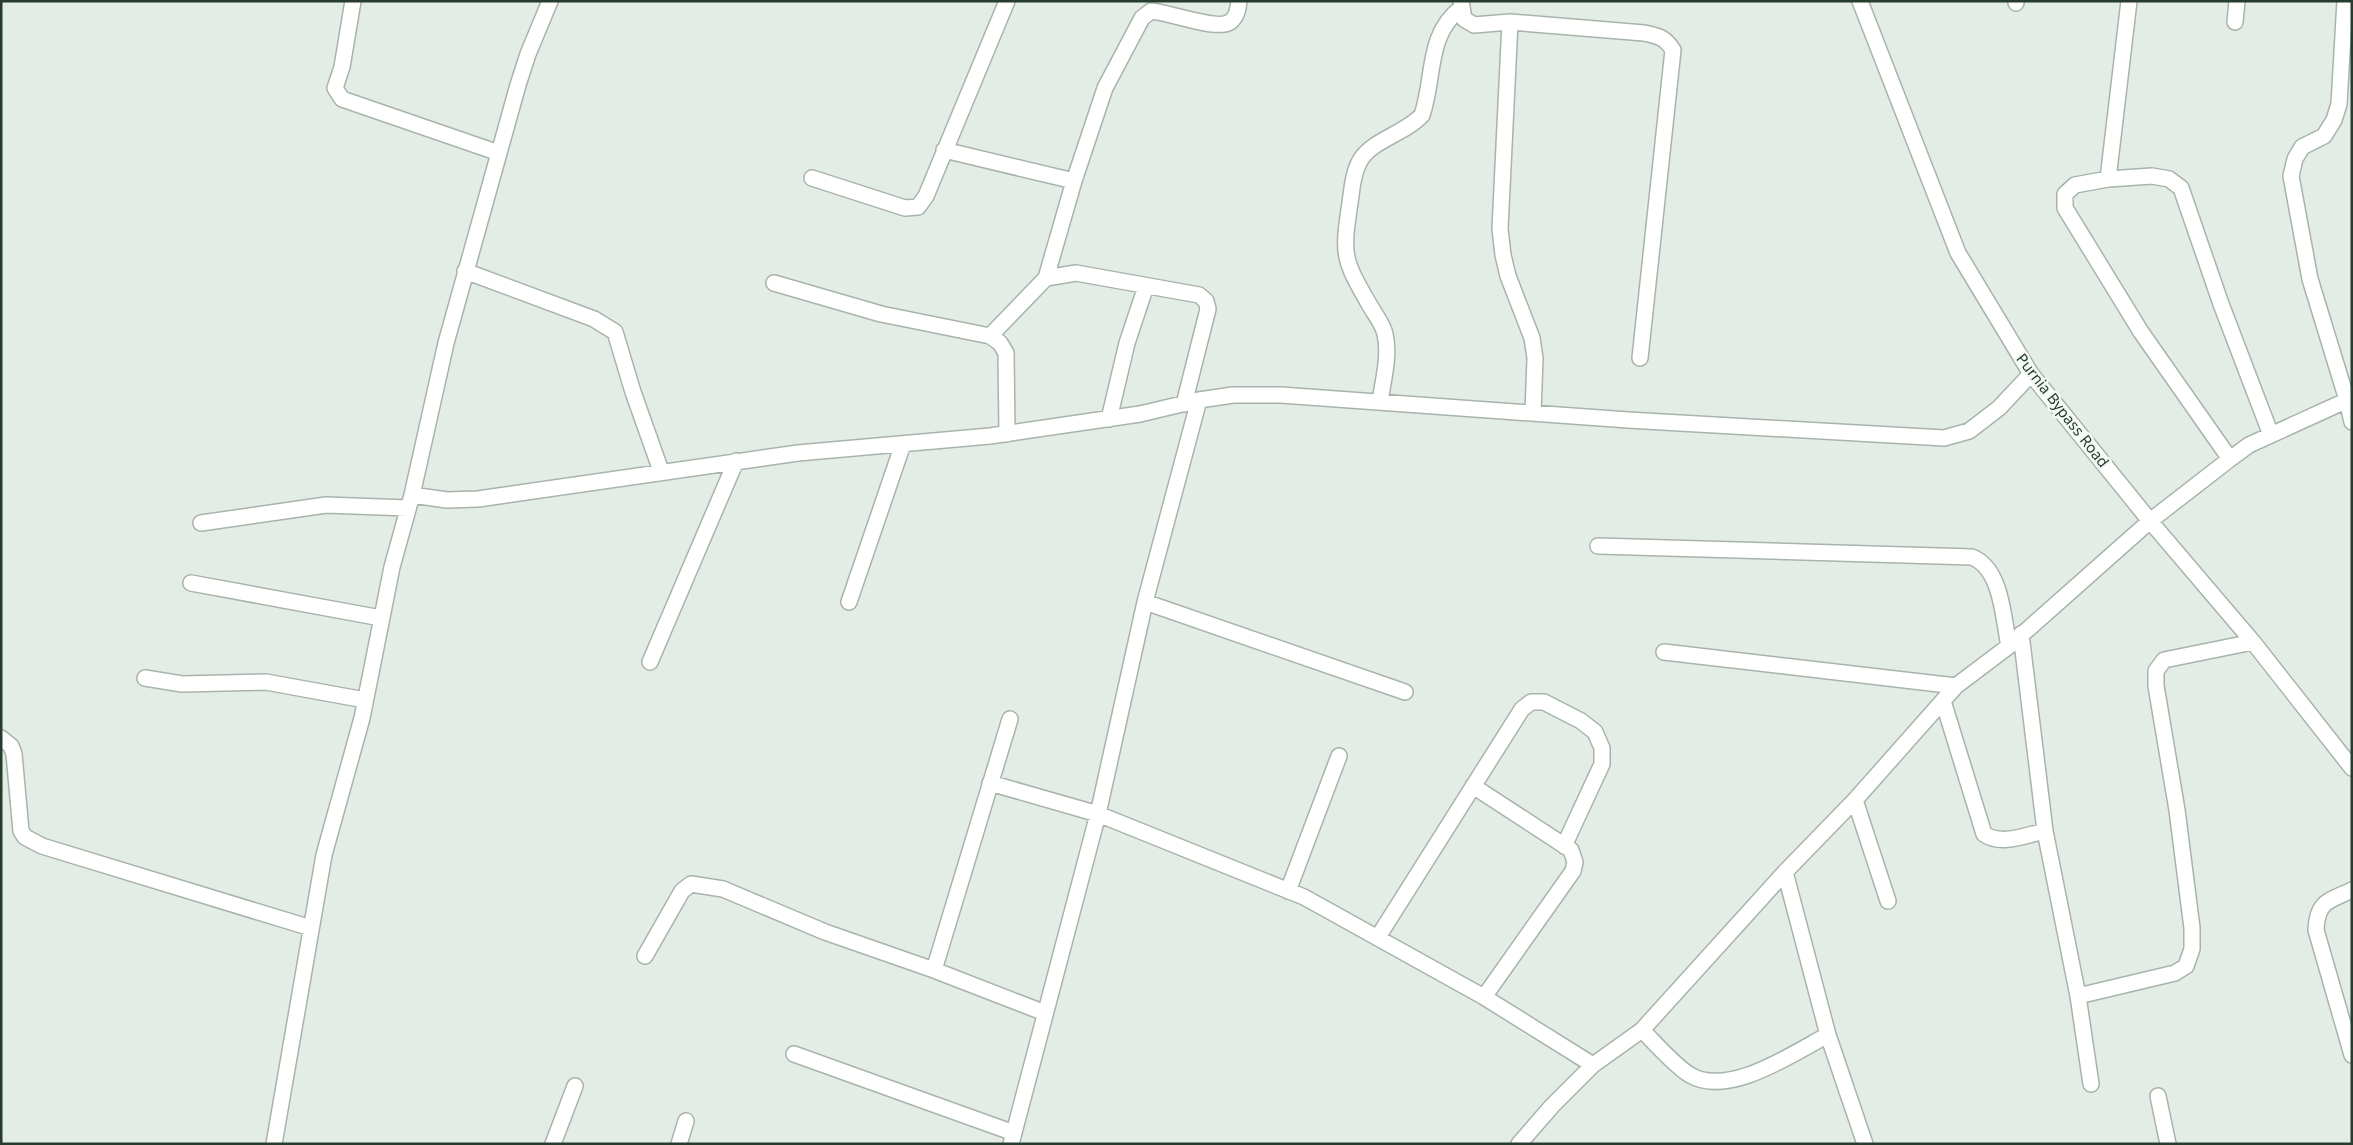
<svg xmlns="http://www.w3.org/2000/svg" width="2353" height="1145" font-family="'Noto Sans',sans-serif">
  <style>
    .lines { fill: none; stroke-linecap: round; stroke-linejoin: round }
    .minor-casing { stroke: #a7b4ab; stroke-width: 18 }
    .minor { stroke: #fff; stroke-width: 15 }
    .labels { text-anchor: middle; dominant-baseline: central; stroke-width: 5; stroke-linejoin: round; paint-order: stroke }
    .street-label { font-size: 15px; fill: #253c2e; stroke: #f4f9f5 }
  </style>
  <rect width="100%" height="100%" fill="#e4ece6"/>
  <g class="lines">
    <defs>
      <path id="minor" d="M353,1L342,67L335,88L342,99L499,153
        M1461,1L1464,19L1474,25L1510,22L1644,33C1658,36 1665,37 1673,50L1640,358
        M1860,1L1958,253L2031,374L2150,521L2253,642L2352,768
        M2016,1V3
        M2345,1L2339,104L2334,120L2324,136L2302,147L2295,159L2291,176L2310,279L2347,400L2352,422
        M1510,22L1500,229L1503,255L1508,276L1532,338L1535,358L1533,413
        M2235,22L2237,1
        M944,150L1074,181
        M812,178L905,208L918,207L926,196L1007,1
        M2108,179L2129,1
        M465,271L594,319L615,332L633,392L661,471
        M1046,278L1074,181L1105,88L1142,18L1151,11C1169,12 1217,31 1230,22C1237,17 1238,9 1239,1
        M774,283L881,314L990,336L1000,343L1006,353L1007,434
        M990,336L1046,278L1076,273L1199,295L1206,301L1208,309L1184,404
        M1380,402C1383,380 1390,356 1385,334C1383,324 1374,313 1369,304C1343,259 1342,255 1350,203C1352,189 1353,172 1361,159C1373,140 1406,133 1422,115C1435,77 1426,35 1461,8
        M1109,419L1127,343L1146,286
        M2230,459L2141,332L2065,208V194L2075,185L2108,179L2152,176L2169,179L2181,188L2221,304L2271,435
        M412,495L447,500L478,499L798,453L990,436L1140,414L1199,400
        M201,523L326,505L408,508
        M1598,546L1972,557C2002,569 2003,618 2009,646
        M191,583L381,618
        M849,602L903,444
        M1145,602L1405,692
        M2021,634L2045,831L2078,996L2091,1084
        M1664,652L1956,686
        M650,662L736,461
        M145,678L182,684L266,682L365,700
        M1943,701L1984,834C2001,846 2026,835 2045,831
        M1,738L11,746L14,754L21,831L25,837L42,846L311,928
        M990,783L1098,814L1304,897L1484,997L1593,1065
        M1473,786L1571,850L1575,862L1573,871L1484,997
        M1855,800L1888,901
        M1785,872L1828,1035L1865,1144
        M2352,890C2329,901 2317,901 2316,930L2352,1055
        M1288,891L1339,756
        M1378,937L1522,709L1531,702H1544L1581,721L1595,732L1602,748V764L1564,846
        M645,956L682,891L691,884L723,889L825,932L934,970L1045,1013
        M934,970L1010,719
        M2078,996L2175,973L2186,966L2192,949V928L2177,810L2156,686V671L2164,660L2253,642
        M1642,1030C1654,1042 1676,1067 1690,1075C1729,1098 1793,1053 1828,1035
        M794,1054L1014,1133
        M2158,1096L2168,1144
        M274,1144L324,855L362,718L392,567L412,495L446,343L518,85L528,54L550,1
        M553,1144L575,1086
        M679,1144L686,1121
        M1011,1144L1098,814L1145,602L1199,400L1233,395H1281L1628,420L1944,438L1969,431L1999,408L2031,374
        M1519,1144L1552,1106L1593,1065L1642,1030L1785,872L1855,800L1956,686L2009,646L2150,521L2230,459L2249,445L2352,398"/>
    </defs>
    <!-- minor casing -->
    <use href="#minor" class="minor-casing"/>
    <!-- minor -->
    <use href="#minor" class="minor"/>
  </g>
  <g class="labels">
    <!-- street labels -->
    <g class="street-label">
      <text transform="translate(2063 410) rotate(52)">Purnia Bypass Road</text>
    </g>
  </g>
  <!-- border -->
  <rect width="2353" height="1145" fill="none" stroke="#253c2e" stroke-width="5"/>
</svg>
